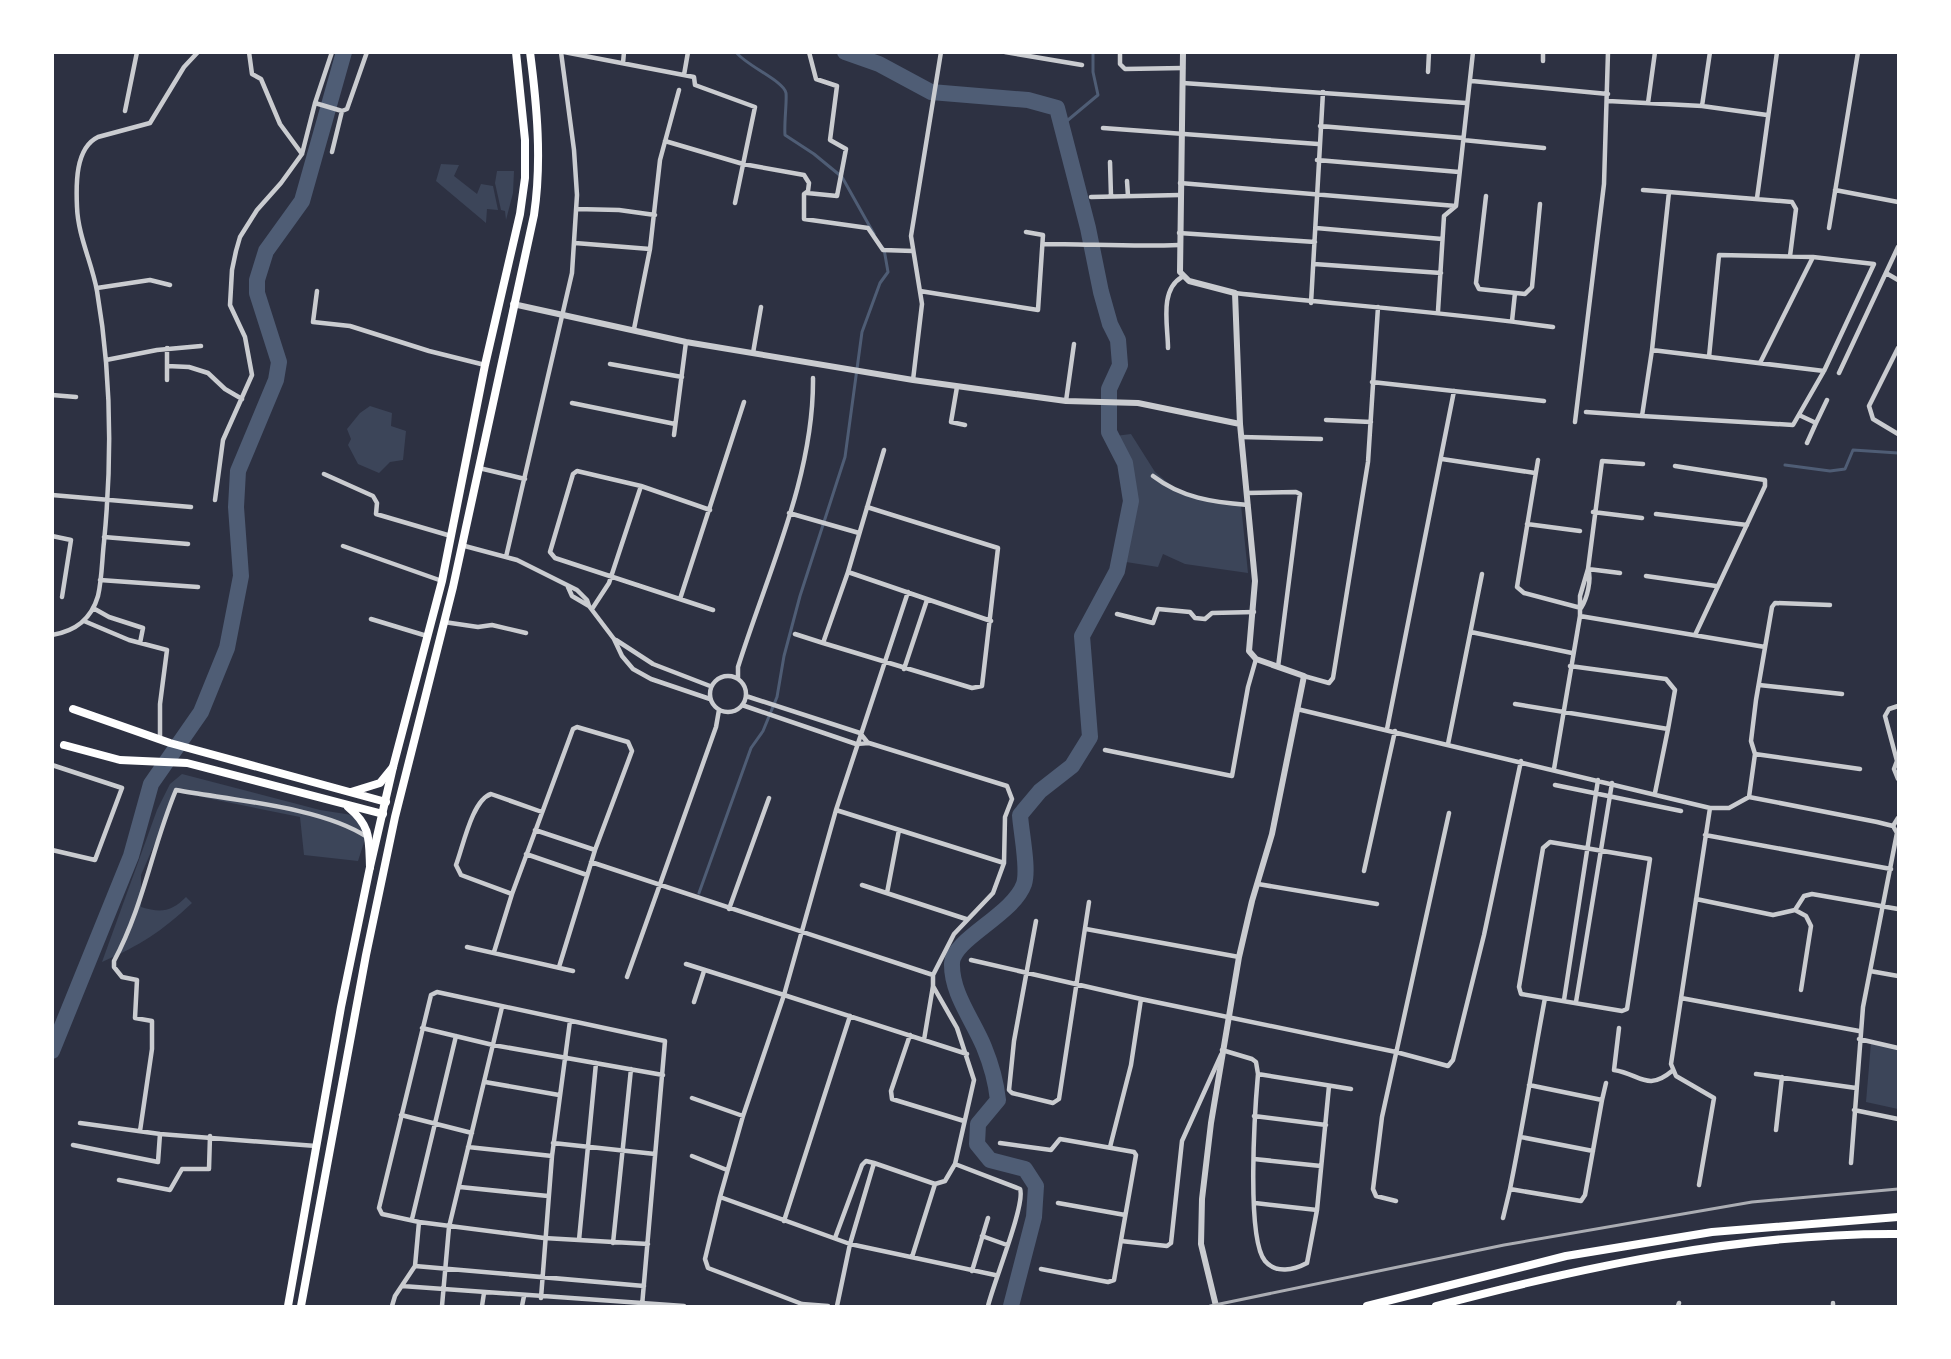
<svg xmlns="http://www.w3.org/2000/svg" width="1951" height="1359" font-family="Karla,sans-serif">
  <style>
    .green { fill: #3c4559 }
    .lines { fill: none; stroke-linecap: round; stroke-linejoin: round }
    .stream { stroke: #4f5d75; stroke-width: 3 }
    .river { stroke: #4f5d75; stroke-width: 16 }
    .minor { stroke: #caccd0; stroke-width: 4.5 }
    .tertiary { stroke: #caccd0; stroke-width: 6 }
    .primary { stroke: #fff; stroke-width: 8 }
    .motorway { stroke: #fff; stroke-width: 8 }
    .rail { stroke: #abadb3; stroke-width: 3 }
  </style>
  <rect width="100%" height="100%" fill="#2d3142"/>
  <!-- green -->
  <path class="green" d="M441,164L459,165L454,176L477,194L481,184L493,186L498,210L487,209L486,223L436,181Z
    M497,171H514L513,193L506,220L505,211L501,210L495,183Z
    M370,406L392,413L391,426L406,431L403,460L390,462L379,473L358,464L348,445L351,439L347,429L360,413Z
    M1131,434L1155,472L1179,492L1241,505L1248,573L1185,564L1163,554L1158,567L1126,562L1136,485L1115,436Z
    M182,774L320,810L352,815L367,833L358,861L304,855L300,817L177,792L141,875V907C161,913 171,912 186,897L192,903C161,932 141,945 102,962L157,810L170,784Z
    M1871,1043L1898,1050V1109L1866,1102Z"/>
  <g class="lines">
    <!-- stream -->
    <path class="stream" d="M736,52C745,65 784,81 786,93C787,101 784,123 785,135L814,154L842,177L874,234
      M1062,125L1098,95L1093,72V52
      M1785,465L1830,471L1845,469L1853,450L1898,453
      M699,893L751,748L763,731L777,697L784,656L800,596L845,457L862,332L880,283L888,272L884,249"/>
    <!-- river -->
    <path class="river" d="M845,52L879,64L931,92L1028,100L1057,108L1088,228L1101,292L1110,324L1118,340L1120,365L1109,389V432L1125,463L1131,501L1117,571L1082,636L1090,737L1072,766L1040,791L1020,815C1021,832 1029,869 1024,884C1013,915 953,939 952,963C951,993 973,1020 984,1047C991,1064 996,1082 998,1100L978,1124L977,1144L990,1160L1025,1169L1036,1186L1034,1217L1011,1306
      M52,1051L131,856L151,784L201,712L227,648L241,576L236,507L238,471L276,380L279,362L257,293V280L266,251L302,201L344,52"/>
    <!-- minor -->
    <path class="minor" d="M249,52L252,74L261,79L280,124L302,154
      M564,52L694,77L695,85L755,107L735,203
      M1005,52L1082,65
      M1120,52V64L1125,69L1183,68
      M1543,61V52
      M623,63L624,52
      M1428,72L1429,52
      M684,75L688,52
      M1472,81L1608,94
      M1183,83L1466,103
      M1608,101L1702,106L1767,115
      M315,103L342,111L347,109L367,52
      M1648,103L1655,52
      M1702,106L1710,52
      M125,111L137,52
      M1320,126L1463,138
      M1103,128L1318,144
      M1463,140L1544,148
      M665,141L743,164L804,175L809,183L808,191L804,194V219L868,228L883,250L913,251
      M332,152L342,111
      M1317,160L1459,172
      M1110,162L1111,196
      M1127,181L1128,196
      M1180,183L1456,206
      M1643,190L1669,192
      M1835,190L1898,202
      M807,193L837,196L846,149L830,140L837,86L816,79L809,52
      M1486,196L1476,283L1479,289L1525,294L1532,287L1540,204
      M1091,197L1180,195
      M1757,198L1777,52
      M576,209L619,210L655,215
      M1316,228L1442,239
      M1829,228L1858,52
      M1179,233L1315,242
      M575,243L650,249
      M1043,244C1089,244 1133,247 1179,245
      M1314,264L1441,273
      M1886,273L1898,280
      M97,288L150,280L170,285
      M317,291L313,322L350,326L429,351L485,365
      M920,291L1038,310L1043,235L1026,232
      M1235,293C1341,305 1447,312 1553,327
      M1311,303L1323,92
      M1438,311L1444,216L1456,206L1473,52
      M1512,321L1515,293
      M634,329L650,249L660,160L679,90
      M167,348V366
      M1168,348C1168,326 1159,290 1182,277
      M1898,348L1869,406L1873,419L1898,434
      M1652,350L1669,192L1792,202L1796,209L1790,256
      M753,353L761,307
      M1709,357L1719,255L1813,257
      M106,360L157,350L201,346
      M1760,363L1813,257L1874,264L1824,371L1793,425L1642,416L1652,350L1824,371
      M610,364L682,377
      M1839,373L1898,247
      M167,380V366L189,367L208,373L225,389L242,399
      M913,380L922,304L911,236L941,52
      M1372,382L1544,401
      M957,387L951,422L965,425
      M52,395L76,397
      M1066,401L1074,344
      M572,403L675,424
      M1586,412L1642,416
      M1799,415L1816,423L1827,400
      M1326,420L1371,422
      M1575,422L1604,184L1608,52
      M674,435L686,342
      M1241,437L1321,439
      M1807,443L1816,423
      M884,450L848,572L991,621
      M1442,459L1535,473
      M1538,460L1517,587L1524,593L1581,608
      M1675,466L1765,480V486L1696,633
      M479,468L525,479
      M324,474L373,496L377,503L376,514L451,536
      M1153,476C1182,498 1212,502 1248,505
      M1247,493L1296,492L1300,494L1278,667
      M52,495L191,507
      M215,500L223,440L252,375L245,337L230,305L232,270L236,251L240,237L257,210L281,183L302,154L315,103L332,52
      M710,510L641,486L577,471L573,474L550,552L555,558L713,610
      M1593,512L1642,518
      M789,513L859,533
      M1656,514L1747,525
      M1527,524L1580,531
      M52,536L71,540L62,597
      M104,537L188,544
      M461,545L517,560L577,590L587,600L589,606L614,639L622,656L633,669L651,679L710,699
      M343,546L442,581
      M506,557L572,273L577,195L574,150L561,52
      M1588,569L1620,573
      M848,572L823,643L972,688L982,686L998,548L867,507
      M1646,576L1716,586
      M100,580L198,587
      M568,587L572,596L589,606
      M908,592L836,810L784,995L967,1054
      M680,599L744,402
      M93,608L109,617L143,628L140,643
      M1581,608C1587,599 1592,579 1588,569L1602,461L1643,464
      M592,609L609,583L641,486
      M1117,614L1153,623L1158,609L1190,612L1195,618L1205,619L1212,613L1254,612
      M1580,616L1765,647
      M371,619L427,636
      M84,621L129,640L167,650L160,704V740
      M444,622L478,627L492,625L526,633
      M1471,632L1572,653
      M795,634L823,643
      M52,635C75,631 91,620 98,596C102,579 102,559 104,542C112,460 111,372 97,291C92,263 78,236 77,207C76,185 75,148 98,137L150,123L184,67L198,52
      M616,640L653,664L710,686
      M904,669L927,600
      M710 694a18 18 0 1 1 36 0a18 18 0 1 1-36 0Z
      M1304,676L1329,683L1333,678L1368,462L1378,307
      M738,678V667C767,574 814,477 813,378
      M1759,685L1842,694
      M746,696L860,733L868,743
      M1515,704L1668,729L1675,690L1666,679L1570,666
      M742,705L856,744L869,743L1007,786L1012,799L1005,817L1004,863
      M1898,706L1889,709L1885,716L1897,761L1894,769L1898,779
      M1297,709L1710,808H1729L1749,797
      M1387,729L1454,391
      M1448,744L1482,574
      M1105,750L1232,776L1248,687L1256,659
      M1755,754L1860,769
      M52,765L122,788L95,860L52,850
      M1554,769L1580,616V596L1588,569
      M1555,785L1681,811
      M1655,793L1668,729
      M1749,797L1877,822L1893,826L1897,833L1863,1007L1851,1163
      M1749,797L1755,754L1751,741L1756,700L1772,607L1775,603L1830,605
      M836,810L1004,863L993,893L954,934L933,975V986L957,1028L974,1080L955,1164L945,1181L935,1184L874,1163L850,1244L837,1306
      M1893,826L1898,818
      M535,830L595,850
      M1705,835L1891,869
      M1550,842L1650,859L1627,1009L1622,1011L1521,994L1519,987L1543,848Z
      M526,854L587,875
      M591,862L933,975
      M1364,871L1395,731
      M1258,884L1377,904
      M862,885L966,919
      M887,893L899,830
      M512,894L461,875L456,865C463,847 472,800 491,794L542,812
      M1696,899L1773,915L1795,910
      M729,909L769,798
      M1795,910L1804,896L1812,894L1898,909
      M1795,910L1806,916L1811,926L1801,990
      M1036,921L1014,1041L1009,1090L1012,1093L1053,1103L1059,1099L1089,902
      M1086,929L1239,957
      M467,947L573,971
      M494,952L512,894L573,729L577,727L628,742L632,751L595,850L559,967
      M971,960L1141,999L1396,1052L1448,1066L1453,1060L1484,935L1521,761
      M686,964L784,995L743,1116L720,1197L850,1244L995,1275
      M1870,971L1898,976
      M627,977L716,727L719,710
      M1681,998L1859,1031
      M1564,1000L1598,780
      M694,1002L704,971
      M1576,1002L1612,783
      M422,1028L493,1045L663,1075
      M1619,1028L1614,1070C1640,1074 1647,1092 1672,1071
      M910,1035L891,1091L892,1099L964,1121
      M1859,1039L1898,1048
      M924,1040L933,986
      M1222,1050L1252,1059L1256,1062L1258,1074L1351,1089
      M1258,1074C1255,1108 1246,1238 1265,1261C1276,1274 1294,1270 1307,1263L1317,1210L1329,1086
      M1756,1074L1856,1088
      M485,1082L559,1095
      M1529,1085L1602,1100L1585,1195L1581,1201L1510,1189C1523,1125 1533,1062 1545,998
      M692,1098L743,1116
      M1602,1100L1606,1083
      M1854,1110L1898,1119
      M401,1115L472,1133
      M1254,1116L1326,1125
      M80,1123L160,1134L316,1146
      M1776,1130L1782,1077
      M140,1131L152,1049V1021L135,1018L137,980L122,977L114,967V961C144,905 152,847 176,790C231,800 322,807 367,837
      M1521,1137L1593,1151
      M553,1143L655,1154
      M1000,1143L1051,1150L1060,1139L1134,1152L1136,1155L1114,1280L1108,1282L1041,1269
      M73,1145L158,1162L160,1134
      M468,1147L552,1156
      M1110,1147L1131,1065L1141,999
      M692,1156L727,1170
      M1254,1159L1321,1166
      M955,1164L1020,1189C1026,1203 993,1284 988,1306
      M119,1180L170,1190L182,1169H209L210,1136
      M1699,1185L1714,1098L1676,1076L1671,1064L1710,808
      M460,1187L548,1196
      M720,1197L705,1259L708,1268L802,1304L828,1306
      M1396,1201L1376,1196L1373,1189L1382,1117L1449,813
      M1058,1203L1125,1215
      M1255,1203L1317,1210
      M1503,1218L1510,1189
      M412,1219L456,1036
      M784,1221L850,1016
      M419,1222L544,1238L648,1244
      M982,1236L1007,1245
      M835,1238L862,1165L866,1161L874,1163
      M579,1240L596,1063
      M1121,1241L1167,1246L1171,1243L1182,1141L1221,1055
      M613,1243L631,1069
      M912,1257L935,1184
      M415,1266L644,1286
      M972,1271L988,1218
      M402,1286L684,1306
      M541,1298L552,1156L570,1021
      M1833,1303V1306
      M392,1306L395,1296L415,1266L419,1222L382,1214L379,1208L431,995L437,992L665,1041L642,1306
      M442,1306L449,1227L502,1007
      M482,1306L484,1293
      M522,1306L524,1296
      M1678,1306L1679,1303"/>
    <!-- tertiary -->
    <path class="tertiary" d="M1183,52L1180,272L1189,281L1235,293L1240,424L1255,581L1249,651L1256,659L1304,676L1272,834L1252,901L1239,957L1211,1123L1202,1199L1201,1244L1216,1306
      M513,304L686,342L913,380L1066,401L1138,403L1240,424"/>
    <!-- primary -->
    <path class="primary" d="M288,1306L341,1007L370,867L393,767L442,581L485,365L520,214L525,178V140L516,52
      M301,1306L366,955L395,817L453,587L534,215C542,161 537,106 530,52"/>
    <!-- motorway -->
    <path class="motorway" d="M73,709L170,743L386,802
      M64,745L120,760L187,763L383,814
      M351,792L380,783L393,767
      M348,807C371,826 369,839 370,867
      M1367,1306L1566,1256L1712,1232L1898,1217
      M1436,1306C1586,1266 1743,1233 1898,1234"/>
    <!-- rail -->
    <path class="rail" d="M1210,1306L1504,1245L1752,1202L1898,1189"/>
  </g>
  <!-- border -->
  <rect width="1951" height="1359" fill="none" stroke="#ffffff" stroke-width="108"/>
</svg>
